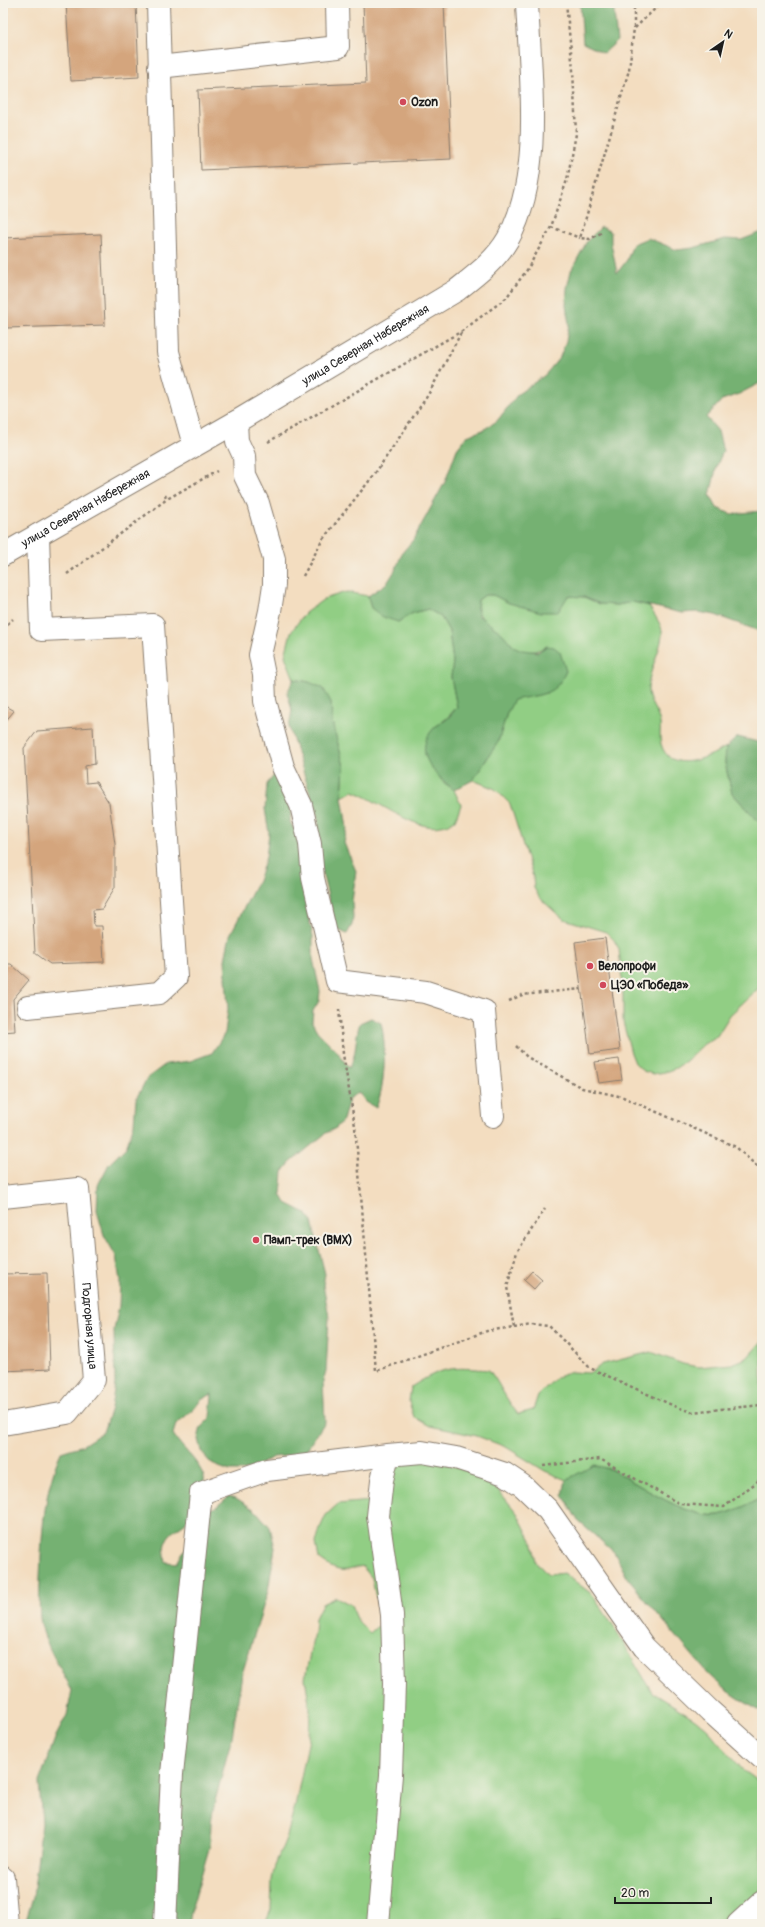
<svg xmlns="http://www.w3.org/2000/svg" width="765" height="1927" font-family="Pangolin,sans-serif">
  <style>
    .green { fill: #91ce84; stroke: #567550 }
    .forest { fill: #74b172; stroke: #486647 }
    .building { fill: #d4a57d }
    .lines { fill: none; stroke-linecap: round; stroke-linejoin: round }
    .minor-casing { stroke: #887c6e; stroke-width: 24 }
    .path { stroke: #887c6e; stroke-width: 2.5; stroke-dasharray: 3 3; stroke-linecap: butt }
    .minor { stroke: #fff; stroke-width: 22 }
    .poi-dot { fill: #d1495b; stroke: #f7f3e8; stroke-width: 1.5 }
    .labels { text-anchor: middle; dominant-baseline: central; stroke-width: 4; stroke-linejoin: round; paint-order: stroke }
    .poi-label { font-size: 12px; font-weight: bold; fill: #1c1c1c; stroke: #f7f3e8; text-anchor: start }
    .street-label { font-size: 12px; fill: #1c1c1c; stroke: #f7f3e8 }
  </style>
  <rect width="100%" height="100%" fill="#f7f3e8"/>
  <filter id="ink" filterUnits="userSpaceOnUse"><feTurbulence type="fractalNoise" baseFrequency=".025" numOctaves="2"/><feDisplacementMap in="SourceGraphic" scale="8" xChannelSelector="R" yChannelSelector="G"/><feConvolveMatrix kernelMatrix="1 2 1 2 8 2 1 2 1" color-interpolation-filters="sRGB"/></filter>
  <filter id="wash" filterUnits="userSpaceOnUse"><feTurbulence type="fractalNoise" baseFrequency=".012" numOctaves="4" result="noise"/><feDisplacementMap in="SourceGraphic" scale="16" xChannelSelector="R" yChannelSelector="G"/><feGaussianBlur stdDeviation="0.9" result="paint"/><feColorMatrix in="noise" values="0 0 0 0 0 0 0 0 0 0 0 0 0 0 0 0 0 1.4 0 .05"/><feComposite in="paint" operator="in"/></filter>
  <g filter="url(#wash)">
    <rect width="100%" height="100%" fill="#f3ddc0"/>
    <!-- green -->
    <path class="green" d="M346,592L368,596L371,608L398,622L413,613L428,609L441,617L449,631L453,662L451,677L457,707L447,718L434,728L426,741L425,756L442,781L454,790L461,805L455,820C451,822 446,826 441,826C415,832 378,800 353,791L342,797L344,766L332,722L331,702L309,682L294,679L285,656L291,632L305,613L324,599Z
      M485,595H494L509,603L567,596L584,597L600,604L617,605L633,602L649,606C653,613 660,622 662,630C664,646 647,671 648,692C649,703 658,712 660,723C661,730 659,737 661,744C670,775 708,758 726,747L725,763L732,793L762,825V985L730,1015L717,1036L704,1044L686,1061L676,1068L665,1072L653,1074L643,1071L635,1063L631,1053L623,1022V992L619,949L614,940L606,932L564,919L555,912L539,897L534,888L533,877L510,804L495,789L473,780L498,742L507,713L514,699L547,693V646C537,652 524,654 514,647C509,644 506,637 501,633C488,622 475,619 478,600Z
      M762,1341V1498C748,1504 734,1512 719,1515C689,1520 639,1484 612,1470C607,1468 600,1467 594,1466L566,1480L545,1471L506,1447L477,1436L430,1426L414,1417L409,1402L411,1387C444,1366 451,1367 489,1370C500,1384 506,1400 518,1414L533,1410L538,1395L557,1377L572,1372L589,1373L603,1364L651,1352L683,1364L699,1367L732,1364L747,1358Z
      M409,1452L482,1475L495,1486L517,1513L533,1544L536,1562L548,1575L564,1573L593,1595L617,1632L652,1692L695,1719L708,1730L742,1769L762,1784V1924H265L271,1910L272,1880L275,1865L287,1836L295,1806L309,1739L310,1708L305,1678L314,1633L315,1618L322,1604L336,1597L351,1605L358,1621L370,1633L381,1623L372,1578L362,1566C342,1573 336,1572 319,1559L316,1543L320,1528L326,1515L338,1504L370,1501L385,1474Z"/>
    <!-- forest -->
    <path class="forest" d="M580,3H613L617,41L604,53L583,43Z
      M601,227L611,232V243L617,273L627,260L633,244L648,238L677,250L693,248L725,239L741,240L762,232V382L737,395L722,400L706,417L718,431L723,451L717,465L710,495L717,508L731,514L762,511V632L715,615L698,612L682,613L633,602L617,605L600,604L584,597L568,596L558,612H541L509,603L493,595H485L478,600L477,608L479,616L503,634L513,646L522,650L538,652L547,646L554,647L560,652L566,671C555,697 540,694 514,700L507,713L498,742L473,780L454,790C435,775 411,752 434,728C437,725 443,722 447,719C450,716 454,711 457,707L451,677L453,662L449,631L441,617L428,609L413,613L398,622L383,617L371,608L368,596L387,583L396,569L402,553L413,540L445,482L457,449L467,436L483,430L497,421L518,394L545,375L560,357L566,341L569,324L566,306L567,288L571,271L587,241Z
      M294,679L309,682L323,688L331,702L332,722L344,766L342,797L347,828L344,843L356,871L352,902L353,917L352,925L347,934L336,929L315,843L319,831L318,818L289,727L292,710L287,693Z
      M738,737L762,743V825L732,793L725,763L726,747Z
      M276,773L292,800L290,822L301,841L309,872L308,915L313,936V959L320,991L319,1001L313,1011L312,1022L317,1031L337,1051L349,1068C358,1053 354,1040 360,1023L371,1018L381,1023C387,1046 385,1087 376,1108L366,1102L358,1092L349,1099L343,1120L336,1128L326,1133L290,1163L283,1172L281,1194L286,1203L306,1213L312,1222L325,1274L323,1285L329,1317L326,1371L323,1381L325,1422L307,1449L297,1455L273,1457L253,1468L242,1471H230L219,1467L209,1461L201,1451L198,1439L201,1427L210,1418L212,1394L201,1400L194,1409L176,1424L173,1434C182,1449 198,1460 204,1477C206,1485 195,1513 188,1520C181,1527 170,1531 166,1541C163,1547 165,1555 166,1562L177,1563L183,1552L192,1545L205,1511L216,1507L229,1496L236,1498L255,1510L270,1527L275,1548L268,1591L242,1674L232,1737L215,1801L211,1823L210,1845L192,1907L189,1924H25L33,1897L42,1823L39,1782L56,1736L67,1715L72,1690C61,1669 46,1647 41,1624C38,1609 40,1592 40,1578C42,1533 43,1493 61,1452L83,1445L103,1432L111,1408L115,1384L114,1330L119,1306L120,1281L116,1256L104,1235L97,1211L98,1185L109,1164L126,1147L134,1124L136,1099L147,1078L166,1064L190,1061L212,1053L225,1033L228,1009L225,960L230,935L258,881L266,857L269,833L265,809L267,784Z
      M594,1465C600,1467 607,1468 612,1470C639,1484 689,1520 719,1515C734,1512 748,1504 762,1498V1712C743,1702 725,1690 709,1675L628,1579L614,1552L578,1521L563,1495L566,1480Z"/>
    <g id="blocks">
      <!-- building -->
      <path class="building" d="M66,3H136L139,77L71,81Z
        M363,3H444L451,159L201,170L198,90L366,83Z
        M101,234L105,325L6,328L3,238Z
        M3,705L14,711L3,724Z
        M93,727L95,764L85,766L86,783L96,782L109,803L115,844V887L102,909L93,910L94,926H102L104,962L50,964L35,953L24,748L37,731Z
        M605,938L620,1050L590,1054L575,942Z
        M3,964H11L29,980L13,999L15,1031L3,1032Z
        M619,1059L622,1080L599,1083L595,1062Z
        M532,1271L542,1280L534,1289L524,1280Z
        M47,1273L50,1369L3,1371V1274Z"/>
    </g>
  </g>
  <g filter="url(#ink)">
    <use href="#blocks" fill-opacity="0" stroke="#887c6e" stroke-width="1"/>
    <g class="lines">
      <defs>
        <g id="minor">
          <path d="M158,3L168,352L194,445"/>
          <path d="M159,67L338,47L337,3"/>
          <path d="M236,422L237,441L244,456L245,476L258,503L274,559V585L270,611L260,655L264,675L265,701L283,767L301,805L310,844L313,878L337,981L426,992L484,1011L493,1116"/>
          <path id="s1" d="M3,555L236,422L457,290C476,275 496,260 508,239C544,176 530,73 527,3"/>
          <path d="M28,1007L159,993L176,977L153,625L41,630L38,535"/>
          <path id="s2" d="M3,1197L78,1189L94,1380L67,1413L3,1424"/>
          <path d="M388,1455L422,1452L456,1458L505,1474L523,1486L548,1510L644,1647L710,1711L762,1758"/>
          <path d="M3,1878L7,1924"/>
          <path d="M165,1924L172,1774L201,1493L267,1470L388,1455L382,1480L378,1516L392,1615L394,1684L391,1775L378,1924"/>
          <path d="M738,1924L762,1902"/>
        </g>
      </defs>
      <!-- minor casing -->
      <use href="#minor" class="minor-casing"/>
      <!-- path -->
      <path class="path" d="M635,28L661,3
        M551,227L580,238
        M601,233L590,239L580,238L629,70L634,28V3
        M268,442L462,331L506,298L527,270L551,227L567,180L576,134L573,70L566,3
        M165,495L167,499L217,471
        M67,574L167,499
        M303,576L323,539L374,475L428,395L462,331
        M3,628L13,619
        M509,1001L522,995L581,989
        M339,1009L343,1054L355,1126L376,1371L487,1331L514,1327L507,1287L517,1252L545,1209
        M516,1046L527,1057L582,1088L623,1097L736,1147L762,1171
        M514,1327L531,1324L549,1326L590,1368L674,1406L691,1412L762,1405
        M543,1466L600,1459L680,1504L724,1507L762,1478"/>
      <!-- minor -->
      <use href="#minor" class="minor"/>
    </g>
  </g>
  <!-- markers -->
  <g class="poi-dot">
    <circle cx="403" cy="102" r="4"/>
    <circle cx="590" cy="966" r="4"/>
    <circle cx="603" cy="985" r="4"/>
    <circle cx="256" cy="1240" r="4"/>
  </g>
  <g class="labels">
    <!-- poi labels -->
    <g class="poi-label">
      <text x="411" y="102">Ozon</text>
      <text x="598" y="966">Велопрофи</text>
      <text x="611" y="985">ЦЭО «Победа»</text>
      <text x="264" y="1240">Памп-трек (BMX)</text>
    </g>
    <!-- street labels -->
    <g class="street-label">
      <text stroke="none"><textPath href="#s1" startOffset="419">улица Северная Набережная</textPath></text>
      <text stroke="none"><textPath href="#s1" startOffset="95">улица Северная Набережная</textPath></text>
      <text stroke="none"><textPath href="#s2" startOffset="213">Подгорная улица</textPath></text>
    </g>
  </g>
  <!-- margin -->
  <rect width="765" height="1927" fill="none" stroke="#f7f3e8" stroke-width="16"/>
  <!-- north arrow -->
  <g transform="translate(723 42) rotate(34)" stroke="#f7f3e8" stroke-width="3" paint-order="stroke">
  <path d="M0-3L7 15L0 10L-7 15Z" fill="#1c1c1c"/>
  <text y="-6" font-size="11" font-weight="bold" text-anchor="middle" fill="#1c1c1c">N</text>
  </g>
  <!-- scale -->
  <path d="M615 1897v6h96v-6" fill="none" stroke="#1c1c1c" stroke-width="2"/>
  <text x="621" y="1897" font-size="12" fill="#1c1c1c" stroke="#f7f3e8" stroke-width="3" paint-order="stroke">20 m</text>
</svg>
